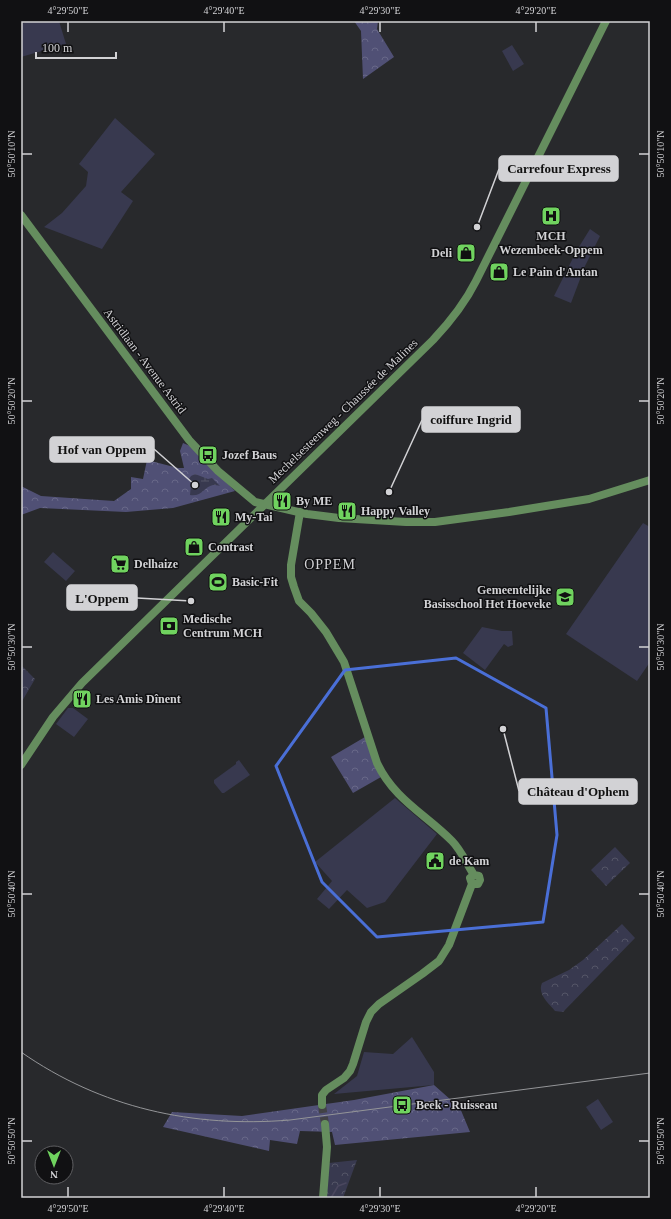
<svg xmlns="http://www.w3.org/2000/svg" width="671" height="1219" font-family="Georgia,serif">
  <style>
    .green { fill: #38394f }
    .forest { fill: url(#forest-crowns) }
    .wetland { fill: url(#wetland-marsh) }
    .park { fill: url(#park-crowns) }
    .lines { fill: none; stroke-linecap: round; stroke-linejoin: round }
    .stream { stroke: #4a475e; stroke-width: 1.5 }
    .secondary-tunnel { stroke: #424245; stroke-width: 8; stroke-dasharray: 8 4; stroke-linecap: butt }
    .secondary { stroke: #658d5e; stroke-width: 8 }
    .tram { stroke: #949598; stroke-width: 1 }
    .marked { fill: none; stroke: #4a6fd7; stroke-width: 3; stroke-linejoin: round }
    .ticks { fill: none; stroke: #d2d2d5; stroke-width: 1.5 }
    .labels { text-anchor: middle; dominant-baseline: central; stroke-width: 3; stroke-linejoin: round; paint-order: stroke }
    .poi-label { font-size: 12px; font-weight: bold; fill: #d2d2d5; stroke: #111113; text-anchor: start }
    .street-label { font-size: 12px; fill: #d2d2d5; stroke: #111113 }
    .quarter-label { font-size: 14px; letter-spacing: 1px; fill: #d2d2d5; stroke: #111113 }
    .leader { fill: none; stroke: #d2d2d5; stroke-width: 1.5 }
    .callout-dot { fill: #d2d2d5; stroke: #111113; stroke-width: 1.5 }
    .callout { fill: #d2d2d5; stroke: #d2d2d5; stroke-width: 1.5 }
    .callout-label { font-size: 13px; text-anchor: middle; font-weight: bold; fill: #111 }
    .neatline { fill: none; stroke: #d2d2d5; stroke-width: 1.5 }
    .ticks-label { font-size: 10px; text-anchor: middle; fill: #d2d2d5 }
  </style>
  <defs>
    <pattern id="forest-crowns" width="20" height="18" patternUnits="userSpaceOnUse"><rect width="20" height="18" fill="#505075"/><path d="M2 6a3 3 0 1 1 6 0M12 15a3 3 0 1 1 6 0" fill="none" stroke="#686888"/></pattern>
    <pattern id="wetland-marsh" width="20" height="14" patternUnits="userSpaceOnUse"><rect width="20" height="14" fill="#38394f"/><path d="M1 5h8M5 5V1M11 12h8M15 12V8" fill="none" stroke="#545567"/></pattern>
    <pattern id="park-crowns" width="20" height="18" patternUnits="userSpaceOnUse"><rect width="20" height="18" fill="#38394f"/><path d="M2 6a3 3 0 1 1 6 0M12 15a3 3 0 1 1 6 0" fill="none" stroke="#545567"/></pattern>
  </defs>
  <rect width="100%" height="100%" fill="#28292c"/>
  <!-- green -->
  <path class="green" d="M30,21H59L66,44L21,57V24Z
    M512,45L524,64L513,71L502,51Z
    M115,118L155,154L121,192L133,201L102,249L44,227L62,213L86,186L88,172L79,164Z
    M590,229L600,236L585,266L571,303L554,296L577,250Z
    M643,523L650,527V662L637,681L566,634Z
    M53,552L75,571L66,581L44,562Z
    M482,627L502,631H512L513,645L508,647L504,644L485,670L463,653Z
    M68,708H73L88,719L74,737L56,724Z
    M239,760L250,775L224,793H222L214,783V780L236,764V762Z
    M395,798L437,834L385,902L367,908L347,890L329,909L317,899L332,881L315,862Z
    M412,1037L434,1072V1085L334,1094L357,1076L364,1052L393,1054Z
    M598,1099L613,1122L601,1130L586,1107Z"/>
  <!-- forest -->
  <path class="forest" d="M354,21H378L377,29L394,57L363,79L361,31Z
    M183,443L190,446L235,491L173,508L126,512L40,508L21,515V486L41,496L114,501L131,489V477L143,479L147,460L178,468H184L180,451Z
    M365,737L381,777L353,793L331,757Z
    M434,1085L460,1108L470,1132L335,1145L332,1132L300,1131L297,1144L270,1140L269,1151L163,1127L172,1112L242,1116L354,1100Z"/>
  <!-- wetland -->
  <path class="wetland" d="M195,474L208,479L212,478L220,486C218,485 215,485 213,485C204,487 202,497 190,495L191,484L189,479L191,476Z"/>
  <!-- park -->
  <path class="park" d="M21,665L35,679L21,703Z
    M615,847L630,863L606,886L591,870Z
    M622,924L635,938L563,1012L555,1011C549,1004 537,994 542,983L569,970L583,960Z
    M357,1160L343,1198H326L329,1163Z"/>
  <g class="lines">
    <!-- stream -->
    <path class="stream" d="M331,1198L338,1186L346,1183"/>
    <!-- secondary-tunnel -->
    <path class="secondary-tunnel" d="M322,1105L325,1124"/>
    <!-- secondary -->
    <path class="secondary" d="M21,215L189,440L218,471L255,502L307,514L339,518L406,522H435L509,512L589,499L650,480
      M300,512L291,565V577L294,587L299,601L311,613L326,632L344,662L377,763C394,799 425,814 452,841C461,850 467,864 474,875
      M21,765L53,717L82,683L433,340C450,322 465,303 476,281L606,21
      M472,884H478L480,880L479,876L474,875
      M322,1105V1095L326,1090L344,1078L350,1071L353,1064L366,1022L371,1012L379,1004L422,974L439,961L449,945L472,884L470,878L474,875
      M323,1198L327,1147L325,1124"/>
    <!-- tram -->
    <path class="tram" d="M21,1052C101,1108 193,1128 290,1120L650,1073"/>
  </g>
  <!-- marked area -->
  <path class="marked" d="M456,658L546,708L557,835L543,922L377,937L322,882L276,766L345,670Z"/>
  <!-- ticks -->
  <path class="ticks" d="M68,22V32M224,22V32M380,22V32M536,22V32M22,154H32M639,154H649M22,401H32M639,401H649M22,647H32M639,647H649M22,894H32M639,894H649M22,1141H32M639,1141H649M68,1187V1197M224,1187V1197M380,1187V1197M536,1187V1197"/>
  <!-- icons -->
  <defs>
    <symbol id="hospital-square" viewBox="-11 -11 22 22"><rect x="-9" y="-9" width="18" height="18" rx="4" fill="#70d35f" stroke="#111113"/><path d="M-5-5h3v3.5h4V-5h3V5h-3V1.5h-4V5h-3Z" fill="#111"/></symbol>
    <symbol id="shop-square" viewBox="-11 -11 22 22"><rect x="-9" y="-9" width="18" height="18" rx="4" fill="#70d35f" stroke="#111113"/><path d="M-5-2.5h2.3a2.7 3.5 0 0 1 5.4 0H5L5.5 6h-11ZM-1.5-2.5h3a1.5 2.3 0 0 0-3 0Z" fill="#111"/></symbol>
    <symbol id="bus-square" viewBox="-11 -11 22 22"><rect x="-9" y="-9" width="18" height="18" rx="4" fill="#70d35f" stroke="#111113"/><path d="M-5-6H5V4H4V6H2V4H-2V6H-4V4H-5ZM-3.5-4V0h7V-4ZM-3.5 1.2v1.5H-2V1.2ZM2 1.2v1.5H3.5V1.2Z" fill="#111"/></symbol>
    <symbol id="restaurant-square" viewBox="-11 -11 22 22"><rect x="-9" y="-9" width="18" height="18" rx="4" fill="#70d35f" stroke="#111113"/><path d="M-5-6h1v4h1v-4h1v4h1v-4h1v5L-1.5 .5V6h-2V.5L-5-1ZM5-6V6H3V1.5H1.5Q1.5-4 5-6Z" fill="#111"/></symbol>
    <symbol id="supermarket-square" viewBox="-11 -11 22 22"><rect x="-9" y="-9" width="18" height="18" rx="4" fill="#70d35f" stroke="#111113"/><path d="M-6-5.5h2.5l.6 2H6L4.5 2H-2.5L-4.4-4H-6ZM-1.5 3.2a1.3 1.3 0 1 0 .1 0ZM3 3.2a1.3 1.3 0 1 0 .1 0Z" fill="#111"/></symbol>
    <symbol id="stadium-square" viewBox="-11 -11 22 22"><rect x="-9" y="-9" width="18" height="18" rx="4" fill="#70d35f" stroke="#111113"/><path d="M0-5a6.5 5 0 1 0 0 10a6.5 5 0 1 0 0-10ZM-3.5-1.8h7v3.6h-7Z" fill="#111"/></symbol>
    <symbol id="school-square" viewBox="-11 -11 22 22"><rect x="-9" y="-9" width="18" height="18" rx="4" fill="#70d35f" stroke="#111113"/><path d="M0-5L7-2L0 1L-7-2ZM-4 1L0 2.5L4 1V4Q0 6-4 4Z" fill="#111"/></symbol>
    <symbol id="bank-square" viewBox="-11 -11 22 22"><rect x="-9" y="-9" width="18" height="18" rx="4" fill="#70d35f" stroke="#111113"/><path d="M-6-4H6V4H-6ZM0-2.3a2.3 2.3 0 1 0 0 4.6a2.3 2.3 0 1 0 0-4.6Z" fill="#111"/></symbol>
    <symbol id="civic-square" viewBox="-11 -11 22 22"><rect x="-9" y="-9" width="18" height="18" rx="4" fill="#70d35f" stroke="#111113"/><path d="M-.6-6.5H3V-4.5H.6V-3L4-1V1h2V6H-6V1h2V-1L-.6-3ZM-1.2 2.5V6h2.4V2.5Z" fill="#111"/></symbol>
  </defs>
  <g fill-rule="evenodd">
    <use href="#hospital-square" x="540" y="205" width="22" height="22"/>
    <use href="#shop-square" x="455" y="242" width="22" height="22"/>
    <use href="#shop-square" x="488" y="261" width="22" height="22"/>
    <use href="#bus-square" x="197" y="444" width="22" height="22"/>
    <use href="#restaurant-square" x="271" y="490" width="22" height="22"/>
    <use href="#restaurant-square" x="336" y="500" width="22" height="22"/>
    <use href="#restaurant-square" x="210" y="506" width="22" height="22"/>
    <use href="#shop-square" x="183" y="536" width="22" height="22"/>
    <use href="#supermarket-square" x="109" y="553" width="22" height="22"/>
    <use href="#stadium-square" x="207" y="571" width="22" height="22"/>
    <use href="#school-square" x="554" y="586" width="22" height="22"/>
    <use href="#bank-square" x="158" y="615" width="22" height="22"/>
    <use href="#restaurant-square" x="71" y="688" width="22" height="22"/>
    <use href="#civic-square" x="424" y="850" width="22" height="22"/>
    <use href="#bus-square" x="391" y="1094" width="22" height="22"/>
  </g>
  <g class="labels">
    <!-- poi labels -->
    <g class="poi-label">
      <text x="551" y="236" text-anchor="middle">MCH<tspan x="551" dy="14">Wezembeek-Oppem</tspan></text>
      <text x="452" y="253" text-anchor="end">Deli</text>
      <text x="513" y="272">Le Pain d'Antan</text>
      <text x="222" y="455">Jozef Baus</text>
      <text x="296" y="501">By ME</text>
      <text x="361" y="511">Happy Valley</text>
      <text x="235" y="517">My-Tai</text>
      <text x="208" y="547">Contrast</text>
      <text x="134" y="564">Delhaize</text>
      <text x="232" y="582">Basic-Fit</text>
      <text x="551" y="590" text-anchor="end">Gemeentelijke<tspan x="551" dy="14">Basisschool Het Hoeveke</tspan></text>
      <text x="183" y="619">Medische<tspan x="183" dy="14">Centrum MCH</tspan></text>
      <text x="96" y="699">Les Amis Dînent</text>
      <text x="449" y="861">de Kam</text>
      <text x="416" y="1105">Beek - Ruisseau</text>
    </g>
    <!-- street labels -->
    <g class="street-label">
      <text transform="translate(145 361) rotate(53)">Astridlaan - Avenue Astrid</text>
      <text transform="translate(343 411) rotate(-44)">Mechelsesteenweg - Chaussée de Malines</text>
    </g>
    <!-- quarter labels -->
    <g class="quarter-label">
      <text x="330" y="564">OPPEM</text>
    </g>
  </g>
  <!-- callouts -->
  <path class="leader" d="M477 227L499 169M389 492L422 420M195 485L154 449M191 601L137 598M503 729L519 791"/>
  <g class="callout-dot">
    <circle cx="477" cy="227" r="4"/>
    <circle cx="389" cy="492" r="4"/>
    <circle cx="195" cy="485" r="4"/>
    <circle cx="191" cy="601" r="4"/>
    <circle cx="503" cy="729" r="4"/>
  </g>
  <g class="callout">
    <rect x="499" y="156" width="119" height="25" rx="4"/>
    <rect x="422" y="407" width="98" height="25" rx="4"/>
    <rect x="50" y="437" width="104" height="25" rx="4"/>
    <rect x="67" y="585" width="70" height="25" rx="4"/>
    <rect x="519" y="779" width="118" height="25" rx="4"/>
  </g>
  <g class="callout-label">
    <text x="559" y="173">Carrefour Express</text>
    <text x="471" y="424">coiffure Ingrid</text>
    <text x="102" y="454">Hof van Oppem</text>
    <text x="102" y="603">L'Oppem</text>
    <text x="578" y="796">Château d'Ophem</text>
  </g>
  <!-- border -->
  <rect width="671" height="1219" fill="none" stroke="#111113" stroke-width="44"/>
  <!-- north arrow -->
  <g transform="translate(54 1165) rotate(180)"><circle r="19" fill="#111113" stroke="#5e5e61"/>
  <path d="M0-3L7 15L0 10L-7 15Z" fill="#70d35f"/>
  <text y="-6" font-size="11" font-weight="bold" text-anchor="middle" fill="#d2d2d5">N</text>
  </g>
  <!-- scale -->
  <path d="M36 52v6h80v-6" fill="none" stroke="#d2d2d5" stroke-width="2"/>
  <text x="42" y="52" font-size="12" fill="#d2d2d5" stroke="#111113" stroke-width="3" paint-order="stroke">100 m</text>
  <rect x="22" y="22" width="627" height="1175" class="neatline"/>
  <g class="ticks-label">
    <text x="68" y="14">4°29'50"E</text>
    <text x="224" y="14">4°29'40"E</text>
    <text x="380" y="14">4°29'30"E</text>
    <text x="536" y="14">4°29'20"E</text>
    <text transform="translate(660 154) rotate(-90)" y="4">50°50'10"N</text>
    <text transform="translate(11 154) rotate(-90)" y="4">50°50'10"N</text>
    <text transform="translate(660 401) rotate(-90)" y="4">50°50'20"N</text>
    <text transform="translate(11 401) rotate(-90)" y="4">50°50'20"N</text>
    <text transform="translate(660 647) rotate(-90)" y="4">50°50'30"N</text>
    <text transform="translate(11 647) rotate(-90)" y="4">50°50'30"N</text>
    <text transform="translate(11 894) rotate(-90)" y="4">50°50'40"N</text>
    <text transform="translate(660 894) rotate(-90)" y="4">50°50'40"N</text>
    <text transform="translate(660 1141) rotate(-90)" y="4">50°50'50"N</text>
    <text transform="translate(11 1141) rotate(-90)" y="4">50°50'50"N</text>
    <text x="68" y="1212">4°29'50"E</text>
    <text x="224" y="1212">4°29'40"E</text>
    <text x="380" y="1212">4°29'30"E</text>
    <text x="536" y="1212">4°29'20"E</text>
  </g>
</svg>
